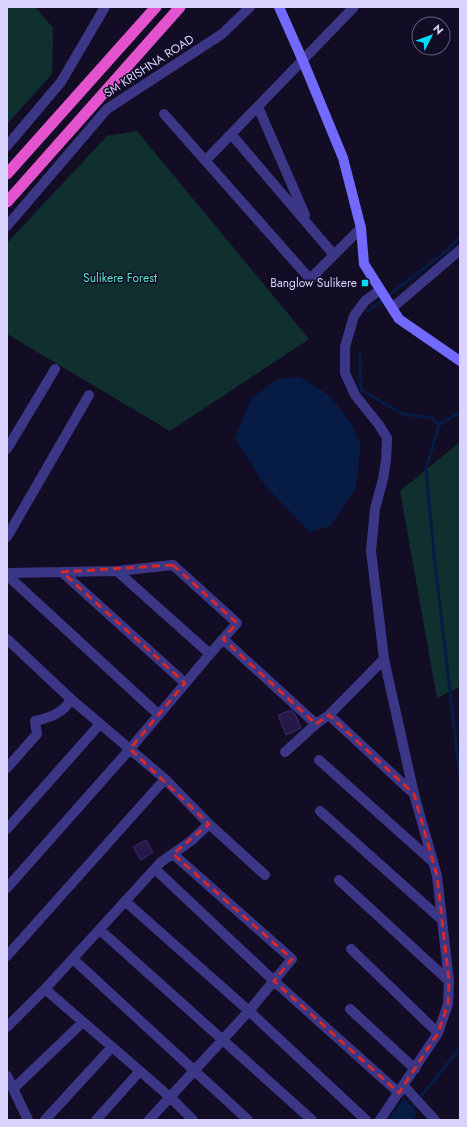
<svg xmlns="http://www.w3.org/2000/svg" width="467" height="1127" font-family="Jost,sans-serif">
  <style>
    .green { fill: #103030 }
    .water { fill: #071c45 }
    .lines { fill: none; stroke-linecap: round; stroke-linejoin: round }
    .stream { stroke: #071c45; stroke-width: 3 }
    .building { fill: #241947; stroke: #3b2a74 }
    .minor { stroke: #3c3687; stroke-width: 10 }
    .tertiary { stroke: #3c3687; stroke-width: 10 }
    .secondary { stroke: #7269ff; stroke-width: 10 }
    .trunk { stroke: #e353ce; stroke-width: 11 }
    .marked { fill: none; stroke: #d62828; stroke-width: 3; stroke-dasharray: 8 5; stroke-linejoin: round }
    .poi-dot { fill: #00dbfd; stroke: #120d25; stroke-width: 1.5 }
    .labels { text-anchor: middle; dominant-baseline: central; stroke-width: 3; stroke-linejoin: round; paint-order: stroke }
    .street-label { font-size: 12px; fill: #d9d2ff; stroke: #120d25 }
    .park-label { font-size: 12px; fill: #58e5c7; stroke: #120d25 }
    .poi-label { font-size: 12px; fill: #d9d2ff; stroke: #120d25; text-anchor: end }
  </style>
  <rect width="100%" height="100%" fill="#120d25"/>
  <!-- green -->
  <path class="green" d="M7,7H35L53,28L52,74L7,124Z
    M137,131L309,339L170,431L7,334V243L107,136Z
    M460,442V687L437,698L400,491Z"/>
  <!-- water -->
  <path class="water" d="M300,377L329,395L351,423L361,445L356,488L330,526L310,532L266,487L235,439L251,399L278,379Z
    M404,1098L417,1113L412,1120H388Z"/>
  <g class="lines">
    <!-- stream -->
    <path class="stream" d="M368,311L449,249L460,237
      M360,354L361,390L403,414L432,418L439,425
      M460,412L439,425L426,469L434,555L460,777
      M410,1110L460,1048"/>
  </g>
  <!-- building -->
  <path class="building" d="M291,710L295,714L301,728L286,735L278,715Z
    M146,840L153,852L141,860L133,847Z"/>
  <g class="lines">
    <!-- minor -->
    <path class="minor" d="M258,107L305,215
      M164,114L310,279L361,228
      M231,134L334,255
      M206,160L354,7
      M380,290L365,301L354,316L345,347V373L355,395L379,425L387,438L386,460L383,479L375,509L371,551L384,659L414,794L437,876L449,981L448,1004L438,1033L380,1120
      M392,308L460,250
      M7,449L55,369
      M7,537L89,395
      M117,571L210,654
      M62,572L185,683
      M7,573L117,571L173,565L237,623L210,654L130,749L7,888
      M7,575L159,715
      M7,639L71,699L165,779L209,824L265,875
      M223,639L316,724
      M329,715L414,794
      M285,752L316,724L329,715L384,659
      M319,760L432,861
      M7,768L37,734L35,721C49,718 64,713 71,699
      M320,811L442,920
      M7,829L100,724
      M155,869L274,981L399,1093
      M339,880L449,981
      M125,901L249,1011L366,1120
      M100,930L312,1120
      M351,949L438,1033
      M7,956L165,779
      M73,959L248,1120
      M45,989L170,1097L193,1120
      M350,1009L415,1069
      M7,1027L45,989L161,862L191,841L209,824
      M7,1076L28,1120
      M404,1086L435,1120
      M13,1089L83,1022
      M45,1120L112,1047
      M96,1120L140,1071
      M149,1120L249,1011L292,959L173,854"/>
    <!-- tertiary -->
    <path class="tertiary" d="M7,146L61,82L105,7
      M7,226L107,109L222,34L250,7"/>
    <!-- secondary -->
    <path class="secondary" d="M279,7L303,61L343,158L361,228L364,264L399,319L460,361"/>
    <!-- trunk -->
    <path class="trunk" d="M7,174L156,7
      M7,202L180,7"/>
  </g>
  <!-- marked area -->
  <path class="marked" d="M173,565L237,623L223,639L316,724L329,715L414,794L437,876L449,981L448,1004L438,1033L399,1093L274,981L292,959L173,854L209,824L130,749L185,683L62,572Z"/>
  <!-- markers -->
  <rect class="poi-dot" x="361" y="279" width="8" height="8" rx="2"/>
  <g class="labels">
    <!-- street labels -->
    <g class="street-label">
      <text transform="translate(149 66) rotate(-33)">SM KRISHNA ROAD</text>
    </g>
    <!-- park labels -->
    <g class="park-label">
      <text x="120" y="278">Sulikere Forest</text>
    </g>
    <!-- poi labels -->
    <g class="poi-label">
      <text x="357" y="283">Banglow Sulikere</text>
    </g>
  </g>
  <!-- border -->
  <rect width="467" height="1127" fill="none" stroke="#d9d2ff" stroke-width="16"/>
  <!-- north arrow -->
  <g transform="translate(431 36) rotate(48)"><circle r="19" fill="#120d25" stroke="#625c7c"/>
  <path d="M0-3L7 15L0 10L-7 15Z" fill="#00dbfd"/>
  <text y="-6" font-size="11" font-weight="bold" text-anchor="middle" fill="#d9d2ff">N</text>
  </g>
</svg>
